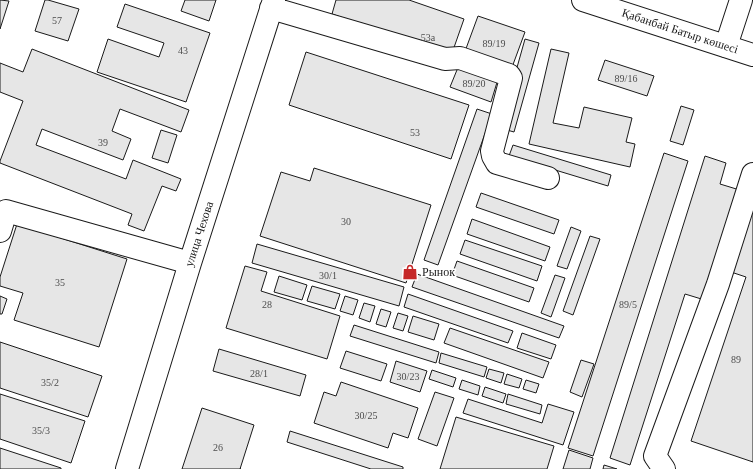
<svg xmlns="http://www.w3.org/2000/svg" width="753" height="469" font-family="'Times New Roman',serif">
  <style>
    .building { fill: #e6e6e6; stroke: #1a1a1a }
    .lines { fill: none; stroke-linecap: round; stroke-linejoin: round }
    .minor-casing { stroke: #1a1a1a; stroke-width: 24 }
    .major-casing { stroke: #1a1a1a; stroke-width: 24 }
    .minor { stroke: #fff; stroke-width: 22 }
    .major { stroke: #fff; stroke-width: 22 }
    .labels { text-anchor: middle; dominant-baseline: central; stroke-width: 3; stroke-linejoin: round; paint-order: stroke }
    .number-label { font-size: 10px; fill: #4d4d4d }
    .street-label { font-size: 12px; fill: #1a1a1a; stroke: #fff }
    .poi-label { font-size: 12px; fill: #1a1a1a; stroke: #fff; text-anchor: start }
  </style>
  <rect width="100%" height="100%" fill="#fff"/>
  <!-- building -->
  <path class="building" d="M0,0L9,1L0,29Z
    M45,0H48L79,9L68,41L35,31Z
    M185,0H216L209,21L181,11Z
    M336,0H409L464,19L451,56L332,14Z
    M125,4L210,33L186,102L97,72L108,39L159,57L164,43L117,27Z
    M478,16L525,32L511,70L464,54Z
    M525,39L539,43L514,132L500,128Z
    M32,49L189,110L181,132L120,109L112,131L131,139L123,160L42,129L36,145L126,179L133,160L181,179L176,191L162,186L144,231L128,225L132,214L0,163V161L23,101L0,92V63L23,72Z
    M551,49L569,53L553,123L579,128L584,107L632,118L626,142L635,144L630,167L529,144Z
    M306,52L469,105L451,159L289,105Z
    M605,60L654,76L647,96L598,80Z
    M459,65L498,79L491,102L450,87Z
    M681,106L694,110L683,145L670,141Z
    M477,109L492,114L438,265L424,260Z
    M161,130L177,135L168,163L152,158Z
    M513,145L611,175L608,186L509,156Z
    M664,153L688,161L593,456L568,448Z
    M705,156L726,163L720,184L743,191L708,301L685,294L630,465L610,458Z
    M314,168L431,205L406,283L260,236L281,172L310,181Z
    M481,193L559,220L554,234L476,207Z
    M753,195V462L691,441L746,277L728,271Z
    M472,219L550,247L545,261L467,234Z
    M17,224L127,259L99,347L14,320L23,293L0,286V277Z
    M571,227L581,231L567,269L557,266Z
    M590,236L600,239L573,315L563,311Z
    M465,240L542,266L537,281L460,254Z
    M257,244L404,287L399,306L252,263Z
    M457,261L534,288L529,302L452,275Z
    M245,266L267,272L261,291L340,316L327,359L226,328Z
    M417,274L564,326L559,338L412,287Z
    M555,275L565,278L551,317L541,313Z
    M279,276L307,285L302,300L274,292Z
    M312,286L340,294L335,309L307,301Z
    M408,294L513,331L508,343L404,307Z
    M0,296L7,299L2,314H0Z
    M345,296L358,300L353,315L340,311Z
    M364,303L375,306L370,322L359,318Z
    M381,309L391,312L386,327L376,324Z
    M398,313L408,316L403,331L393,328Z
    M413,316L439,324L434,340L408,332Z
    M354,325L439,352L436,363L350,336Z
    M450,328L549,362L543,378L444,343Z
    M522,333L556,345L551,359L517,348Z
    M0,342L102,376L88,417L0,388Z
    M219,349L306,375L300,396L213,371Z
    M346,351L387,364L381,381L340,368Z
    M441,353L487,367L484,377L439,363Z
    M581,360L594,364L582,397L570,392Z
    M396,361L427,371L420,392L390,382Z
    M489,369L504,373L501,383L486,378Z
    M432,370L456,378L453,387L429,379Z
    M507,374L522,379L519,388L504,384Z
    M462,380L480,386L478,395L459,389Z
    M526,380L539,384L536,393L523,389Z
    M341,382L418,408L408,438L393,433L388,448L314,423L324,392L336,396Z
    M485,387L506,394L503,403L482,396Z
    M435,392L454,398L437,446L418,439Z
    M0,394L85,421L71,463L0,439Z
    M508,394L542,405L540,414L506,404Z
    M468,399L542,423L548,404L574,412L563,445L463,413Z
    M202,408L254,425L240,469H241H182Z
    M456,417L554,446L547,469H440Z
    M290,431L403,467V469H371L287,442Z
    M0,448L61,468V469H0Z
    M569,450L593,458L590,469H563Z
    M604,465L617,469H603Z"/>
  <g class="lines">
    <defs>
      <path id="minor" d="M271,8L445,59L460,58L509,75L511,78L492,151L493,156L497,163L548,178
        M726,46L741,0
        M0,231L6,211L190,263
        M127,469L190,263L274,0
        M664,469L655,456L718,284L753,174"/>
      <path id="major" d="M583,0L753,55"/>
    </defs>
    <!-- minor casing -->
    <use href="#minor" class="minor-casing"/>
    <!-- major casing -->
    <use href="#major" class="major-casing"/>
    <!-- minor -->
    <use href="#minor" class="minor"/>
    <!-- major -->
    <use href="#major" class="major"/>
  </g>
  <!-- icons -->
  <defs>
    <symbol id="shop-bare" viewBox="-9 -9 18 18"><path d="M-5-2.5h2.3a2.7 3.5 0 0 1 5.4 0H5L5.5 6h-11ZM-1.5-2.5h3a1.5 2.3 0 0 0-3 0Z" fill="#c62828" stroke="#fff" stroke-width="2.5" paint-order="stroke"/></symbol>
  </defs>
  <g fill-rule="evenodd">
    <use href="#shop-bare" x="399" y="261" width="22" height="22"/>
  </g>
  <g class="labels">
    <!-- number labels -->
    <g class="number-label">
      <text x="57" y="20">57</text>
      <text x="428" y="37">53а</text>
      <text x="494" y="43">89/19</text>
      <text x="183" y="50">43</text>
      <text x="626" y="78">89/16</text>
      <text x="474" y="83">89/20</text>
      <text x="415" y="132">53</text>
      <text x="103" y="142">39</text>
      <text x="346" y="221">30</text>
      <text x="328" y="275">30/1</text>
      <text x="60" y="282">35</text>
      <text x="267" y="304">28</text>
      <text x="628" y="304">89/5</text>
      <text x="736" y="359">89</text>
      <text x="259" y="373">28/1</text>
      <text x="408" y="376">30/23</text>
      <text x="50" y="382">35/2</text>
      <text x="366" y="415">30/25</text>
      <text x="41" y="430">35/3</text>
      <text x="218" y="447">26</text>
    </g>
    <!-- street labels -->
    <g class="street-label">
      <text transform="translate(680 31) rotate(18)">Қабанбай Батыр көшесі</text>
      <text transform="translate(199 234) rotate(-72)">улица Чехова</text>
    </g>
    <!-- poi labels -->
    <g class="poi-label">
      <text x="422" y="272">Рынок</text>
    </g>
  </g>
</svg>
